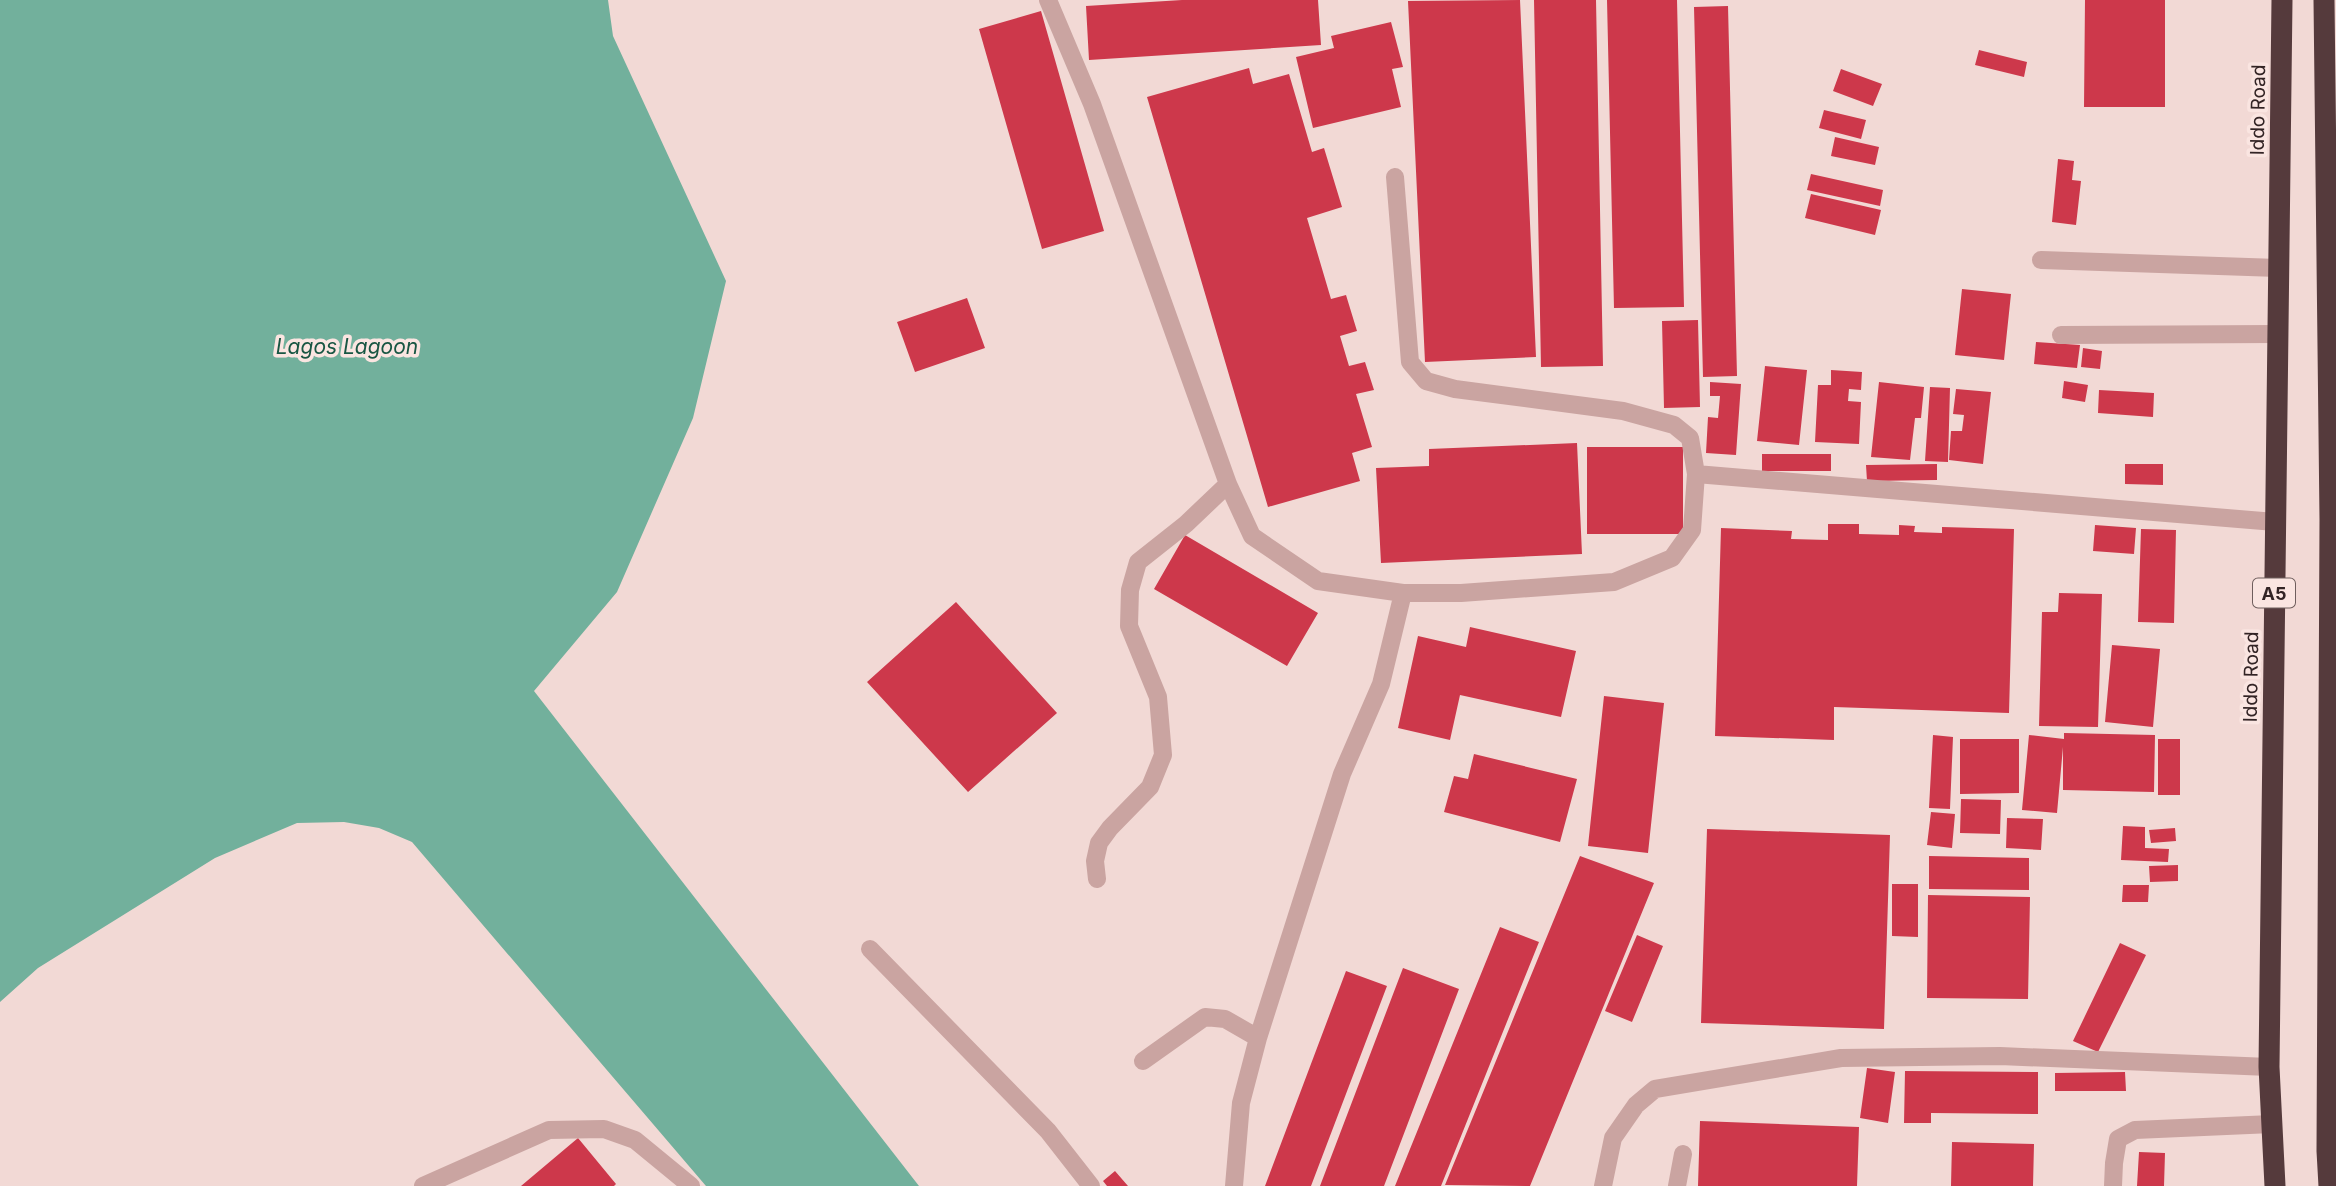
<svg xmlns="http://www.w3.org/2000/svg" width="2336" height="1186" font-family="Inter,sans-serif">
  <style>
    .water { fill: #72b09c }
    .building { fill: #cd384b }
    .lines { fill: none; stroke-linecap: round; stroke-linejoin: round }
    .minor { stroke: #caa4a1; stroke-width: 18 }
    .highway { stroke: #553a3c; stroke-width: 21 }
    .labels { text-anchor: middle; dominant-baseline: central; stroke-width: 7; stroke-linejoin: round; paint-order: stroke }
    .shield { fill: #fae5e1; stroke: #6f5e5d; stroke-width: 2 }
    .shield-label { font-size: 18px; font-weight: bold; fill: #332425 }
    .street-label { font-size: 19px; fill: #332425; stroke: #fae5e1 }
    .water-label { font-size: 21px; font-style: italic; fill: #185643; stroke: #fae5e1 }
  </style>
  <rect width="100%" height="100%" fill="#f2d9d5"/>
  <!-- water -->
  <path class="water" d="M0,0H608L613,36L726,281L693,418L617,592L534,691L919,1186H706L412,842L379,828L344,822L297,823L215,858L38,968L0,1002Z"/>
  <!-- building -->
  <path class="building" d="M1182,0H1318L1321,45L1089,60L1086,6Z
    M1520,0L1536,357L1425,362L1408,1Z
    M1534,0H1596L1603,366L1541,367Z
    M1607,0H1677L1684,307L1614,308Z
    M2085,0H2165V107H2084Z
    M1728,6L1737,376L1703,377L1694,7Z
    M1041,11L1104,231L1042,249L979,29Z
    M1391,22L1403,67L1392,69L1401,107L1313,128L1296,57L1334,48L1331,36Z
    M1979,50L2027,62L2024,77L1975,65Z
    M1249,68L1253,84L1289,74L1312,152L1324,148L1342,207L1307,218L1331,299L1346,295L1357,331L1340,336L1349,366L1365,362L1374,390L1356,394L1372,447L1352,453L1360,481L1268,507L1147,97Z
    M1841,69L1882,84L1873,106L1833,91Z
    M1824,110L1866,120L1861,139L1819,128Z
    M1835,137L1879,147L1875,165L1831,156Z
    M2058,159L2074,161L2072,180L2081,181L2076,225L2052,222Z
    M1811,174L1883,190L1880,206L1807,190Z
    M1811,194L1881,210L1875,235L1805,218Z
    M1962,289L2011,294L2004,360L1955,355Z
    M967,298L985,348L915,372L897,322Z
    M1698,320L1700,407L1664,408L1662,321Z
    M2036,342L2080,345L2077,368L2034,364Z
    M2083,348L2102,351L2100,369L2081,367Z
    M1765,366L1807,370L1799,445L1757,441Z
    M1831,370L1862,372L1861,390L1849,389L1848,401L1861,402L1859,444L1815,442L1818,385H1831Z
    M2064,381L2088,385L2085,402L2062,398Z
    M1710,382L1741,384L1736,455L1706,453L1708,417L1718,418L1720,396H1710Z
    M1879,382L1924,387L1921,418H1915L1910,460L1871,457Z
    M1930,387L1950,388L1948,462L1925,461Z
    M1956,389L1991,392L1983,464L1949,460L1951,431H1962L1964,415L1953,414Z
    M2099,390L2154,393L2153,417L2098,413Z
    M1577,443L1582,554L1381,563L1376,468L1429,466V449Z
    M1587,447H1683V534H1587Z
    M1762,454H1831V471H1762Z
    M1937,464V480L1867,481L1866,465Z
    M2125,464H2163V485L2125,484Z
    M1828,524H1859V534L1899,535V525L1915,526L1914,532L1942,533V527L2014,529L2009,713L1834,707V740L1715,736L1721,528L1792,531L1791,539L1828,540Z
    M2095,525L2136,528L2134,554L2093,551Z
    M2141,529L2176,530L2174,623L2138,622Z
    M1185,535L1318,613L1287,666L1154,589Z
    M2059,593L2102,594L2098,727L2039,726L2042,612H2058Z
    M956,602L1057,713L968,792L867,682Z
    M1470,627L1576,651L1561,717L1460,695L1450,740L1398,728L1418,636L1466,647Z
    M2112,645L2160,649L2153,727L2105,722Z
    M1604,696L1664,703L1648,853L1588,846Z
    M2064,733L2155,735L2154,792L2063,790V747L2057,813L2022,810L2029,735L2064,739Z
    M1933,735L1953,737L1950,809L1929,808Z
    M1960,739H2019V793L1960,794Z
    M2158,739H2180V795H2158Z
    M1474,754L1577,779L1560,842L1444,812L1454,776L1468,779Z
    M1961,799L2001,800L2000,834L1960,833Z
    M1931,812L1955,814L1952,848L1927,845Z
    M2007,818L2043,819L2041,850L2006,848Z
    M2123,826L2145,827V848L2169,849L2168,862L2121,860Z
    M2175,828L2176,841L2151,843L2149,830Z
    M1707,829L1890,835L1884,1029L1701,1023Z
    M1580,856L1654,883L1530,1186L1445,1185Z
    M1929,856L2029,858V890L1929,889Z
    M2178,865V881L2150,882L2149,866Z
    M1892,884H1918V937L1892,936Z
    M2123,885H2149L2148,902H2122Z
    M1928,895L2030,897L2028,999L1927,998Z
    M1500,927L1539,942L1441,1186H1395Z
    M1637,935L1663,946L1632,1022L1605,1011Z
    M2120,943L2146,955L2098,1052L2073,1041Z
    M1403,968L1459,989L1384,1186H1320Z
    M1346,971L1387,986L1311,1186H1265Z
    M1867,1068L1895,1072L1888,1123L1860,1118Z
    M1905,1071L2038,1072V1114L1931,1113V1123H1904Z
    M2125,1072L2126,1091H2055V1073Z
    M1700,1121L1859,1127L1857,1186H1698Z
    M578,1138L616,1184L614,1186H521Z
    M1952,1142L2034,1144L2033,1186H1951Z
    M2139,1152L2165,1153L2164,1186H2137Z
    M1115,1171L1128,1186H1107L1103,1181Z"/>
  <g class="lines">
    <!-- minor -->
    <path class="minor" d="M1048,0L1092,104L1228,484L1252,536L1318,581L1403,593H1461L1614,582L1672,558L1692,530L1696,474L2275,522
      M1395,177L1410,362L1426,381L1455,389L1623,411L1674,425L1690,438L1696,474
      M2041,260L2278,268
      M2061,335L2277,334
      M1097,879L1095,861L1099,843L1110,828L1150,787L1163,755L1158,697L1129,626L1130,590L1138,562L1186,524L1228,484
      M870,949L1048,1131L1091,1186
      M1143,1061L1205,1017L1225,1019L1258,1038
      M423,1186L549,1130L604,1129L635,1140L691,1186
      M1234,1186L1241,1103L1258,1038L1342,774L1381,684L1403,593
      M1603,1186L1613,1138L1636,1105L1655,1089L1841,1058L2000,1056L2269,1067
      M1677,1186L1683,1154
      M2113,1186L2114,1163L2118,1139L2135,1130L2272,1124"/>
    <!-- highway -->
    <path class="highway" d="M2324,0L2330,520L2327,1151L2329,1186
      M2275,1186L2269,1067L2282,0"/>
  </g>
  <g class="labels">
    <!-- shield labels -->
    <rect class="shield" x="2253" y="578.5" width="42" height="29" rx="5"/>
    <g class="shield-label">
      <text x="2274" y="593">A5</text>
    </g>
    <!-- street labels -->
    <g class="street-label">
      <text transform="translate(2258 110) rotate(-89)">Iddo Road</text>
      <text transform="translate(2251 677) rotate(-89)">Iddo Road</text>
    </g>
    <!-- water labels -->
    <g class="water-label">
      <text x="347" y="346">Lagos Lagoon</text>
    </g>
  </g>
</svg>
